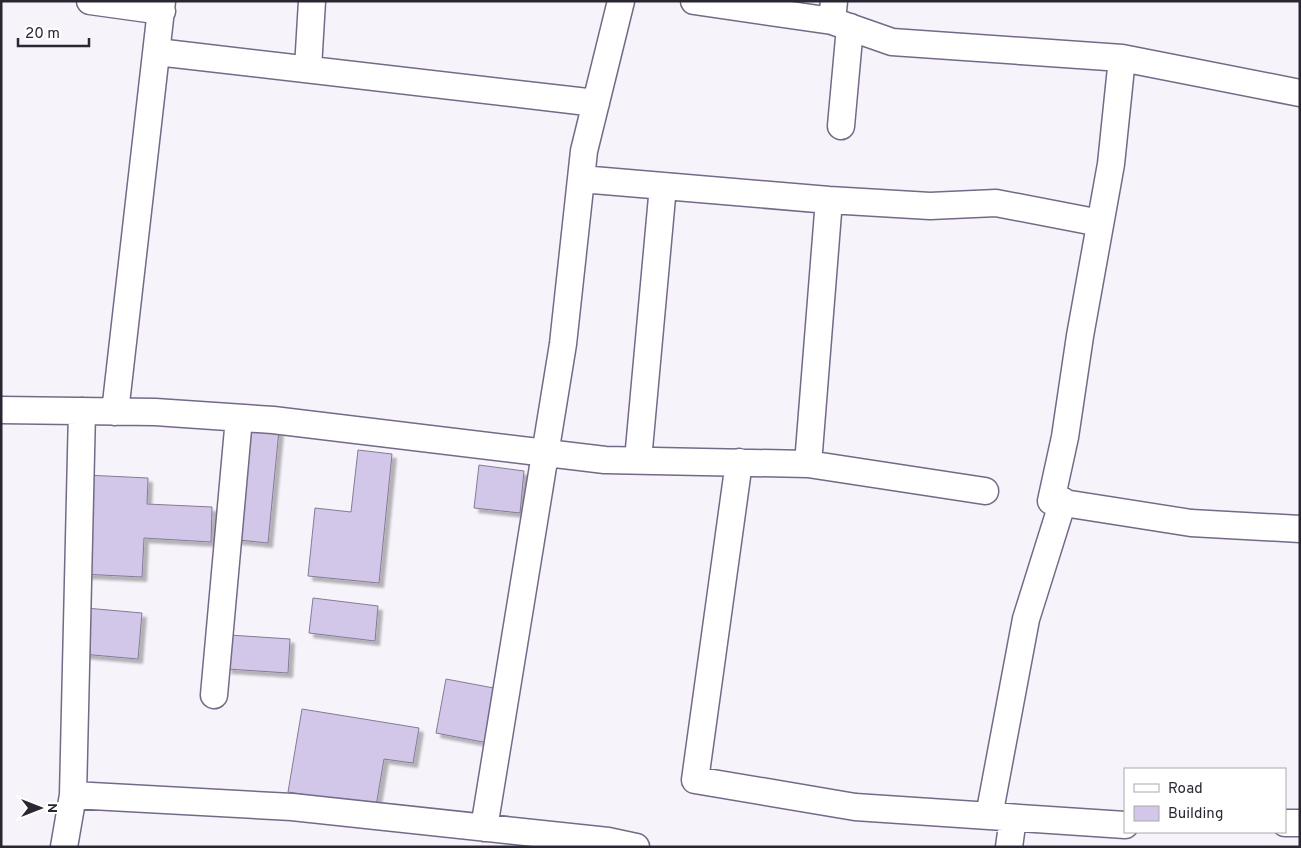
<svg xmlns="http://www.w3.org/2000/svg" width="1301" height="848" font-family="Overpass,sans-serif">
  <style>
    .building { fill: #d2c7e8; stroke: #847a98; filter: url(#shadow) }
    .lines { fill: none; stroke-linecap: round; stroke-linejoin: round }
    .minor-casing { stroke: #746987; stroke-width: 29 }
    .minor { stroke: #fff; stroke-width: 26 }
  </style>
  <defs>
    <filter id="shadow"><feDropShadow dx="4.5" dy="4.5" stdDeviation="1" flood-color="#0004"/></filter>
  </defs>
  <rect width="100%" height="100%" fill="#f6f3fa"/>
  <!-- building -->
  <path class="building" d="M240,426L279,430L268,543L229,539Z
    M358,450L392,454L379,583L308,576L315,508L351,512Z
    M479,465L524,471L520,513L474,508Z
    M86,475L148,478L147,504L212,507L211,542L144,538L142,577L81,574Z
    M313,598L378,606L375,641L309,633Z
    M86,608L142,613L138,659L82,654Z
    M229,635L290,639L288,673L227,669Z
    M446,679L499,689L488,743L436,733Z
    M302,709L419,728L413,763L384,759L376,806L288,792Z"/>
  <g class="lines">
    <defs>
      <path id="minor" d="M90,1L162,11
        M694,1L832,21
        M834,1L832,21L892,42L1122,58L1111,164L1080,336L1065,437L1051,501L1191,523L1300,529
        M157,52L596,103
        M1122,58L1300,93
        M308,68L312,1
        M841,126L850,27
        M581,179L829,200L930,206L996,203L1100,223
        M1,410L155,412L273,420L605,460L808,464L985,491
        M115,412L162,1
        M638,460L663,186
        M739,462L695,780L855,807L1125,825
        M808,464L829,200
        M214,695L239,418
        M73,795L82,411
        M989,816L1026,619L1063,501
        M1285,823H1300
        M484,828L563,344L584,151L621,1
        M64,847L73,795L292,807L608,841L636,847
        M1009,847L1013,818"/>
    </defs>
    <!-- minor casing -->
    <use href="#minor" class="minor-casing"/>
    <!-- minor -->
    <use href="#minor" class="minor"/>
  </g>
  <!-- border -->
  <rect width="1301" height="848" fill="none" stroke="#2a2632" stroke-width="5"/>
  <!-- legend -->
  <rect x="1124" y="768" width="162" height="65" fill="#ffffff" stroke="#aaa8ad"/>
  <rect x="1134" y="784" width="25" height="8" fill="#ffffff" stroke="#aaa8ad"/>
  <text x="1168" y="793" font-size="15" fill="#2a2632">Road</text>
  <rect x="1134" y="806" width="25" height="15" fill="#d2c7e8" stroke="#aaa8ad"/>
  <text x="1168" y="818" font-size="15" fill="#2a2632">Building</text>
  <!-- north arrow -->
  <g transform="translate(40 808) rotate(90)" stroke="#ffffff" stroke-width="4" paint-order="stroke">
  <path d="M0-4L9 19L0 12L-9 19Z" fill="#2a2632"/>
  <text y="-8" font-size="14" font-weight="bold" text-anchor="middle" fill="#2a2632">N</text>
  </g>
  <!-- scale -->
  <path d="M18 38v8h71v-8" fill="none" stroke="#2a2632" stroke-width="2.5"/>
  <text x="25" y="38" font-size="15" fill="#2a2632" stroke="#ffffff" stroke-width="4" paint-order="stroke">20 m</text>
</svg>
